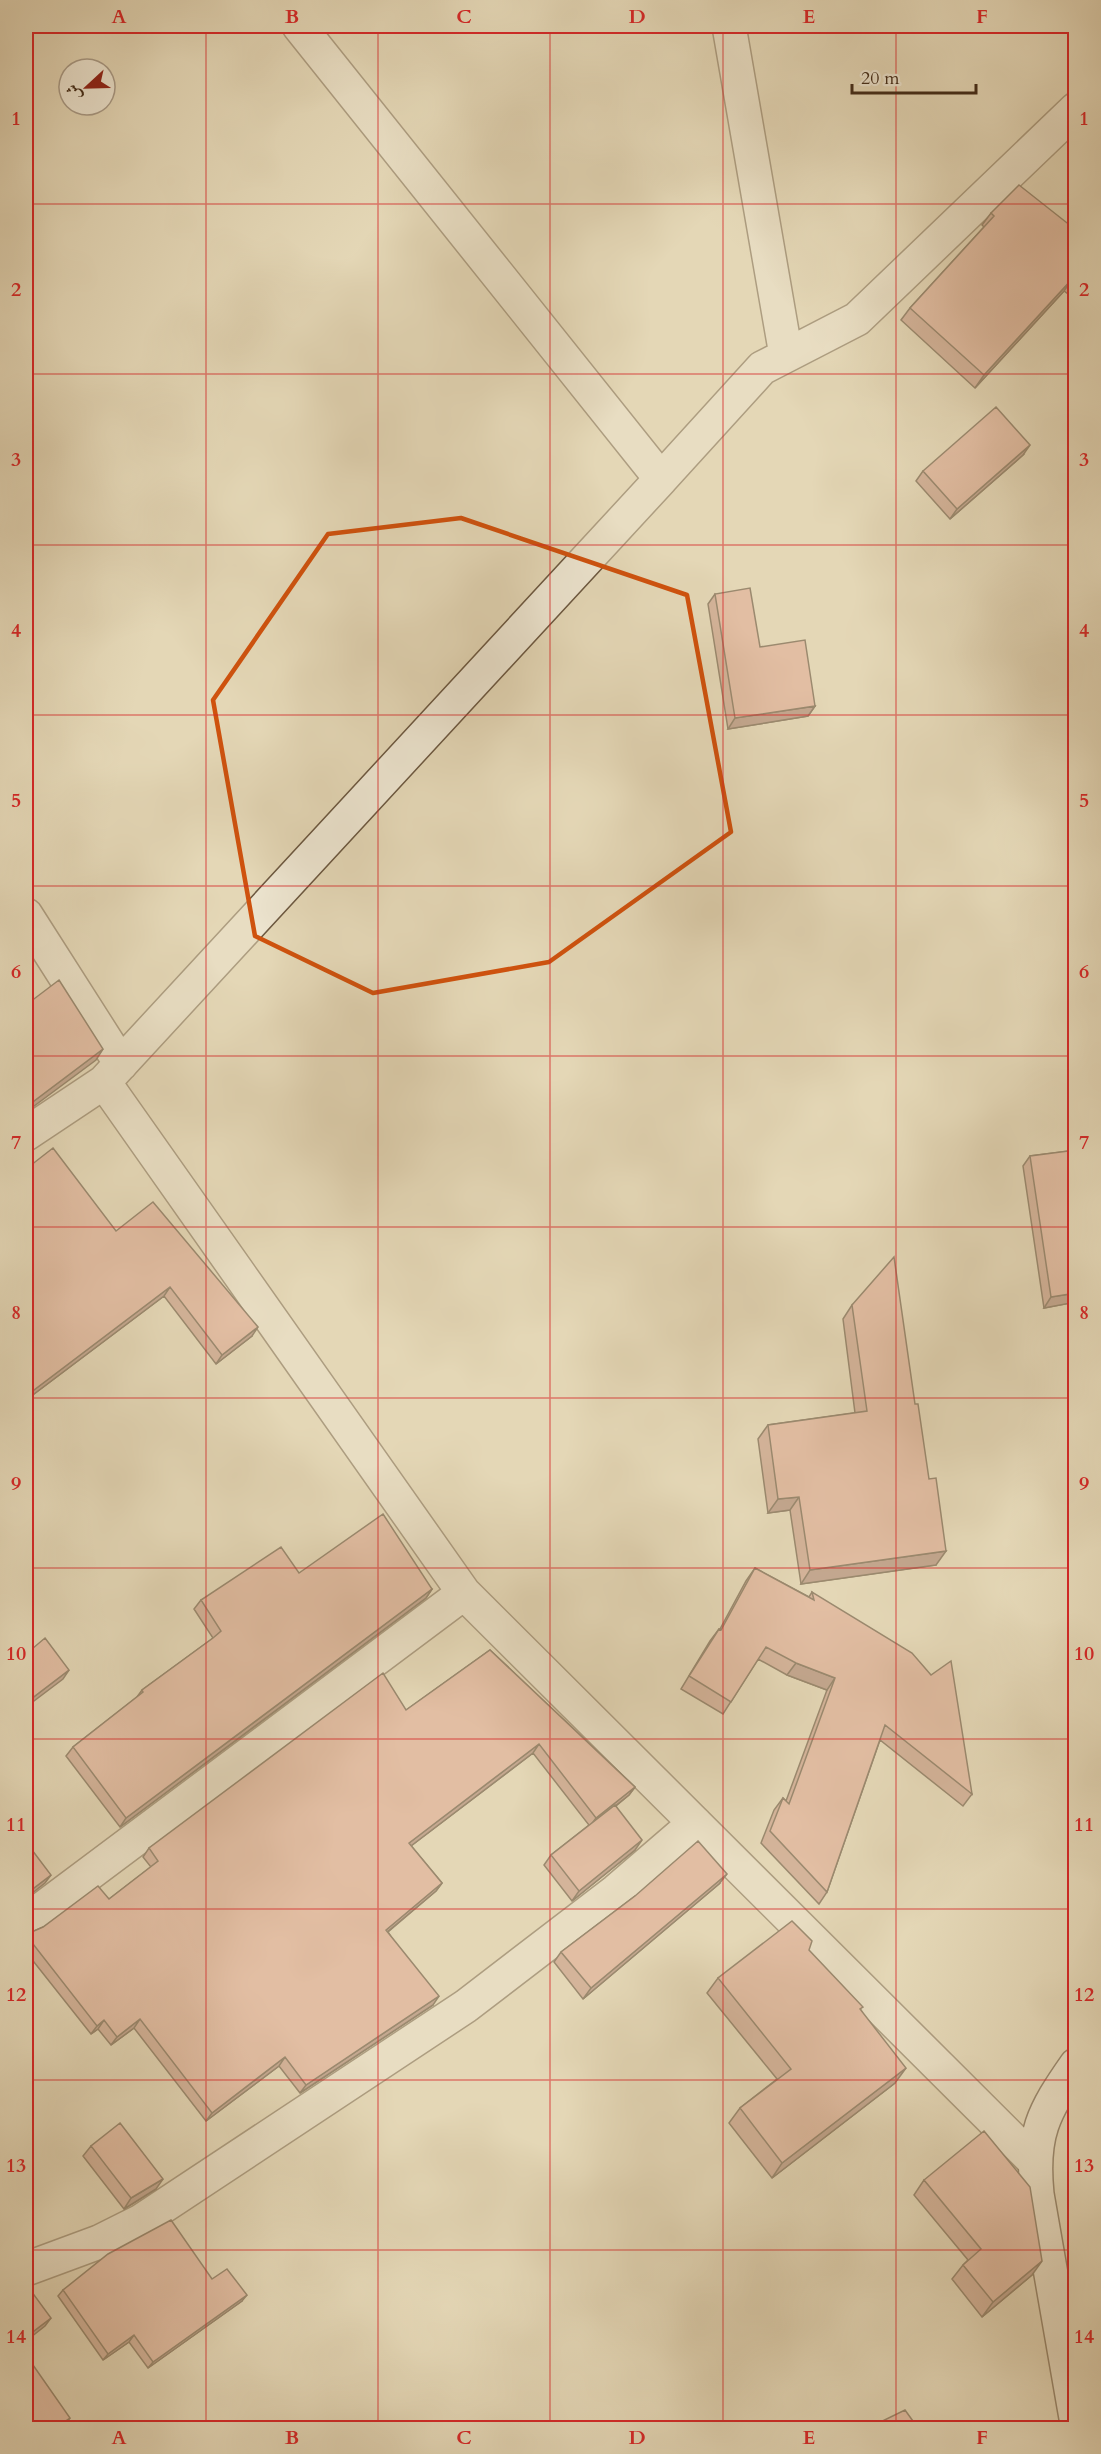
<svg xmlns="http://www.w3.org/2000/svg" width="1101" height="2454" font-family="Cardo,Amiri,serif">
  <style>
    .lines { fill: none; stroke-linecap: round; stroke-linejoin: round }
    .street-casing { stroke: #6c5840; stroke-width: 36 }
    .secondary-casing { stroke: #442d19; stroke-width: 36 }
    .street { stroke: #ede5d0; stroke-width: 33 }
    .secondary { stroke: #ede5d0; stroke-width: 33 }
    .wall { fill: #c18979; stroke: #442d19; stroke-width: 1.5 }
    .shaded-wall { fill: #9d6f63; stroke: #442d19; stroke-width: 1.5 }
    .building { fill: #e09f8d; stroke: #442d19; stroke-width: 1.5 }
    .marked { fill: none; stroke: #cf520e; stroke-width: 4.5; stroke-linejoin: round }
    .grid { fill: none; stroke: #d62828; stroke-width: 1.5; stroke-opacity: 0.55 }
    .neatline { fill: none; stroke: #d62828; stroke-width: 2 }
    .grid-label { font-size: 20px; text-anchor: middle; font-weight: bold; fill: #d62828 }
  </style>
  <rect width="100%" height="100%" fill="#e4d7b6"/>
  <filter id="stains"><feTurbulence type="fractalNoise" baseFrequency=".00333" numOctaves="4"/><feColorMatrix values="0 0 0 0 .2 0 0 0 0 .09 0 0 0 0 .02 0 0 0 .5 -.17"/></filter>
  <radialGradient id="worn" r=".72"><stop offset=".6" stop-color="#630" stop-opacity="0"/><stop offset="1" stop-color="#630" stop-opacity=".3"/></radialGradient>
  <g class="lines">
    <defs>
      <path id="street" d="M729,26L786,355
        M661,479L762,368L857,319L1076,109
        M26,915L121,1064
        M104,1082L464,1593L1034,2161
        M26,1134L104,1082L661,479L299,26
        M26,1921L464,1593
        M26,2269L99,2242L141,2221L466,2006L616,1891L695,1823"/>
      <path id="secondary" d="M1076,2065C1043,2112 1031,2135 1037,2194L1076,2418"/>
    </defs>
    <!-- street casing -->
    <use href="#street" class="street-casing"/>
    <!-- secondary casing -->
    <use href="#secondary" class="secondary-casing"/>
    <!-- street -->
    <use href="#street" class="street"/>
    <!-- secondary -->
    <use href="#secondary" class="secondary"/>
  </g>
  <!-- wall -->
  <path class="wall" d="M991,213L1076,230V300L1064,291L975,388L901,320L910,308L984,227L982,225Z
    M1023,455L950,519L916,481L923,471Z
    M715,594L760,647L815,706L808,716L728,729L708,604Z
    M1076,1150V1302L1044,1308L1023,1166L1030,1156Z
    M26,1169L116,1231L252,1336L216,1364L164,1296L26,1400Z
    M852,1305L936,1565L801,1584L790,1510L768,1513L758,1439L768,1425L855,1413L843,1319Z
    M755,1568L809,1597L812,1592L972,1794L963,1806L880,1740L827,1892L819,1904L761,1843L774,1810L783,1798L786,1801L827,1690L787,1675L758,1659L723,1714L681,1689L710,1641L719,1629H720L746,1581Z
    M299,1573L432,1589L426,1598L120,1827L66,1756L73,1747L137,1697L142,1690L213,1638L194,1609L201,1600Z
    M490,1650L635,1787L629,1795L616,1806L635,1850L572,1901L544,1865L551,1855L589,1825L533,1753L411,1846L442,1883L436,1891L388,1932L433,2005L300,2093L279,2066L206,2121L134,2028L111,2045L98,2029L91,2034L26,1952V1930L34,1931L109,1899L151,1867L143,1857L149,1848L406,1710Z
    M719,1884L583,1999L554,1962L561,1952L635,1896Z
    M718,1978L861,2010L895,2083L772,2178L729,2123L740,2108L777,2079L707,1993Z
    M91,2146L156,2189L124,2209L83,2156Z
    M924,2180L1032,2275L982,2317L952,2279L963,2265L968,2260L914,2195Z
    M212,2279L242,2301L148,2368L129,2342L103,2360L58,2296L63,2290Z"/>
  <!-- shaded-wall -->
  <path class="shaded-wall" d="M1073,278L1064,291L975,388L984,375Z
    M1030,445L1023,455L950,519L957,509Z
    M815,706L808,716L728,729L735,718Z
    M103,1049L96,1060L26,1112V1107Z
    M170,1287L164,1296L26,1400V1396Z
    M1076,1293V1302L1044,1308L1051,1297Z
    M258,1327L252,1336L216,1364L222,1355Z
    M799,1497L790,1510L768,1513L778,1499Z
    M946,1551L936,1565L801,1584L810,1570Z
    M432,1589L426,1598L120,1827L126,1818Z
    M796,1663L835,1678L827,1690L787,1675Z
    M69,1670L63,1679L26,1707V1704L27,1702Z
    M539,1744L533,1753L403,1852L409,1843Z
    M635,1787L629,1795L590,1826L596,1818Z
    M642,1840L635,1850L572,1901L579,1891Z
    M727,1874L719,1884L583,1999L591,1988Z
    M51,1875L45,1883L26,1898V1894Z
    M442,1883L436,1891L380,1938L386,1930Z
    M439,1996L433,2005L300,2093L306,2085Z
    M140,2019L134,2028L111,2045L117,2037Z
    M104,2020L98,2029L91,2034L97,2026Z
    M285,2057L279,2066L206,2121L212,2113Z
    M906,2068L895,2083L772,2178L782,2163Z
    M163,2179L156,2189L124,2209L131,2198Z
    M1042,2261L1032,2275L982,2317L993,2302Z
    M247,2295L242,2301L148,2368L153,2362Z
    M51,2318L45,2326L26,2341V2337Z
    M134,2335L129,2342L103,2360L108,2354Z
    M70,2418L64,2426L61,2428H55Z"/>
  <!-- building -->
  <path class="building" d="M1019,185L1076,230V280L1073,278L984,375L910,308L994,216L991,213Z
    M996,407L1030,445L957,509L923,471Z
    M750,588L760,647L805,640L815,706L735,718L715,594Z
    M59,980L103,1049L26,1107V1005Z
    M53,1148L116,1231L153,1202L258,1327L222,1355L170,1287L26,1396V1353L27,1352L26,1350V1169Z
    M1076,1150V1293L1051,1297L1030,1156Z
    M894,1257L915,1404H918L929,1479L936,1478L946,1551L810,1570L799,1497L778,1499L768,1425L867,1411L852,1305Z
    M383,1514L432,1589L126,1818L73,1747L143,1692L142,1690L213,1638L221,1631L201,1600L281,1547L299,1573Z
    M755,1568L814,1600L812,1592L912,1653L931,1675L951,1661L972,1794L885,1725L827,1892L770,1831L783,1798L789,1804L835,1678L796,1663L766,1647L731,1702L689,1676L719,1629L721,1630Z
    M45,1638L69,1670L27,1702L26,1700V1654Z
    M490,1650L635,1787L596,1818L539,1744L409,1843L442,1883L386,1930L439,1996L306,2085L285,2057L212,2113L140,2019L117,2037L104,2020L97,2026L26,1935V1930L34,1931L43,1927L98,1886L109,1899L158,1861L149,1848L383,1673L406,1710Z
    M615,1805L642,1840L579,1891L551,1855Z
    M698,1841L727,1874L591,1988L561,1952L635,1896Z
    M26,1842L51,1875L26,1894Z
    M792,1921L812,1941L809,1950L863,2007L860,2009L906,2068L782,2163L740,2108L791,2069L718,1978Z
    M26,2034L29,2038L26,2041Z
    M120,2123L163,2179L131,2198L91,2146Z
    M984,2131L1030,2187L1042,2261L993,2302L963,2265L981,2249L924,2180Z
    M171,2220L212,2279L227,2269L247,2295L153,2362L134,2335L108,2354L63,2290L108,2254Z
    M26,2284L51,2318L26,2337Z
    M26,2355L70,2418L55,2428H26Z
    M905,2410L918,2428H873L872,2426Z"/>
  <!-- marked area -->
  <path d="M0 0H1101V2454H0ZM461,518L687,595L731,832L549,962L373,993L255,936L213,700L328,534Z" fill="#e4d7b6" fill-opacity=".55" fill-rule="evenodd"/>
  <path class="marked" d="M461,518L687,595L731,832L549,962L373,993L255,936L213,700L328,534Z"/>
  <!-- grid -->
  <path class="grid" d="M206,26V2428M378,26V2428M550,26V2428M723,26V2428M896,26V2428M26,204H1076M26,374H1076M26,545H1076M26,715H1076M26,886H1076M26,1056H1076M26,1227H1076M26,1398H1076M26,1568H1076M26,1739H1076M26,1909H1076M26,2080H1076M26,2250H1076"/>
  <!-- margin -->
  <rect width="1101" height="2454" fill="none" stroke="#e4d7b6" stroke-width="66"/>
  <!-- north arrow -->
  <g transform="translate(87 87) rotate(248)"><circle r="28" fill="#ede5d0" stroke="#a99b87" stroke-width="1.5"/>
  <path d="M0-4.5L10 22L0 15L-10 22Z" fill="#8f2418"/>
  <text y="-9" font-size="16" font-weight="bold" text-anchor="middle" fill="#442d19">ش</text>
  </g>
  <!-- scale -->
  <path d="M852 84v9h124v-9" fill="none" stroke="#442d19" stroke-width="3"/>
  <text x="861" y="84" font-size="18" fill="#442d19" stroke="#ede5d0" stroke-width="4.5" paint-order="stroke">20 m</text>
  <rect x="33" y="33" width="1035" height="2388" class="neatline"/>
  <g class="grid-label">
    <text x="119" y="23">A</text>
    <text x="292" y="23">B</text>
    <text x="464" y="23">C</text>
    <text x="637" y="23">D</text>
    <text x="809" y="23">E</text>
    <text x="982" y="23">F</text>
    <text x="16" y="125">1</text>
    <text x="1084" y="125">1</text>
    <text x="16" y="296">2</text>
    <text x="1084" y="296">2</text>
    <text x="16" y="466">3</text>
    <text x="1084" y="466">3</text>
    <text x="16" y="637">4</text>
    <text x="1084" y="637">4</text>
    <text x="16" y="807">5</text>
    <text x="1084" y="807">5</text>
    <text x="16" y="978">6</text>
    <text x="1084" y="978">6</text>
    <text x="16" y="1149">7</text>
    <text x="1084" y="1149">7</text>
    <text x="16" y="1319">8</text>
    <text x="1084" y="1319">8</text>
    <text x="16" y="1490">9</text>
    <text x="1084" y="1490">9</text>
    <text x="16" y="1660">10</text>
    <text x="1084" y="1660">10</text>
    <text x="16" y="1831">11</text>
    <text x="1084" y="1831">11</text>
    <text x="16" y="2001">12</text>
    <text x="1084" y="2001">12</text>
    <text x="16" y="2172">13</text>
    <text x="1084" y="2172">13</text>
    <text x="16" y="2343">14</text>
    <text x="1084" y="2343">14</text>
    <text x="119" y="2444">A</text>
    <text x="292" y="2444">B</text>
    <text x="464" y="2444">C</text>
    <text x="637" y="2444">D</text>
    <text x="809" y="2444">E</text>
    <text x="982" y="2444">F</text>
  </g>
  <rect width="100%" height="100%" filter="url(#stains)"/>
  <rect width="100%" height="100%" fill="url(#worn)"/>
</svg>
